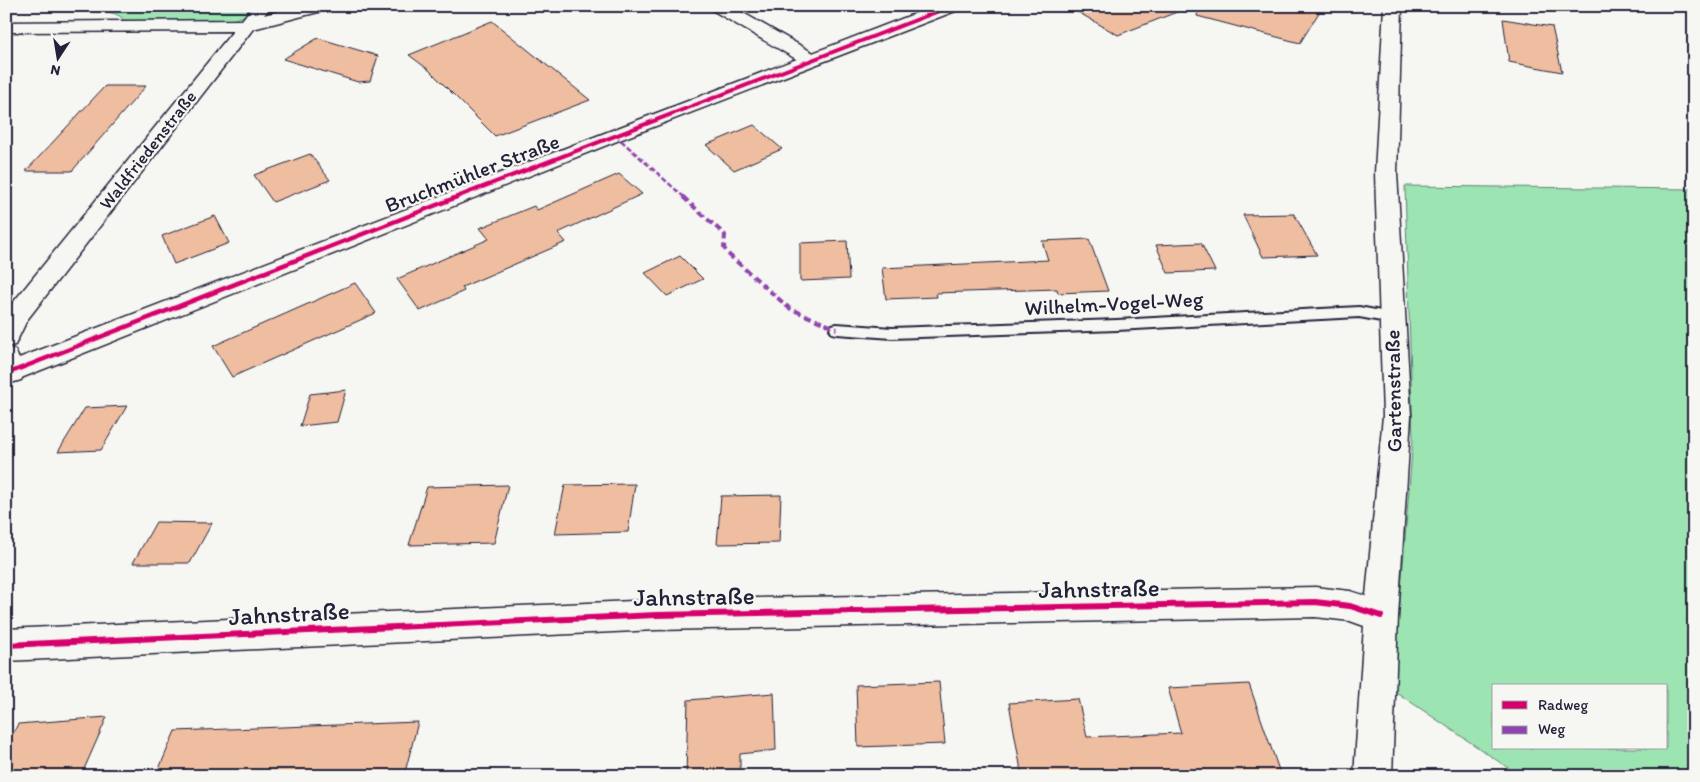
<svg xmlns="http://www.w3.org/2000/svg" width="1700" height="782" font-family="Itim,sans-serif">
  <style>
    .green { fill: #9ce4b1; stroke: #5f8376; fill-rule: evenodd }
    .building { fill: #efbd9f; stroke: #22223b }
    .lines { fill: none; stroke-linecap: round; stroke-linejoin: round }
    .service-casing { stroke: #22223b; stroke-width: 4 }
    .minor-casing { stroke: #22223b; stroke-width: 3 }
    .tertiary-casing { stroke: #22223b; stroke-width: 3 }
    .service { fill: #f6f6f2; fill-rule: evenodd }
    .minor { fill: #f6f6f2; fill-rule: evenodd }
    .tertiary { fill: #f6f6f2; fill-rule: evenodd }
    .quiet-far1 { stroke: #8e44ad; stroke-width: 2.5; stroke-dasharray: 5.5 2.5; stroke-linecap: butt }
    .quiet { stroke: #8e44ad; stroke-width: 4; stroke-dasharray: 7 4; stroke-linecap: butt }
    .cycleway-far2-casing { stroke: #f6f6f2; stroke-width: 6 }
    .cycleway-far1-casing { stroke: #f6f6f2; stroke-width: 8 }
    .cycleway-casing { stroke: #f6f6f2; stroke-width: 9 }
    .cycleway-far2 { stroke: #d6006c; stroke-width: 4 }
    .cycleway-far1 { stroke: #d6006c; stroke-width: 4.5 }
    .cycleway { stroke: #d6006c; stroke-width: 6 }
    .labels { text-anchor: middle; dominant-baseline: central; stroke-width: 4.5; stroke-linejoin: round; paint-order: stroke }
    .far-street-label { font-size: 18px; fill: #22223b; stroke: #f6f6f2 }
    .street-label { font-size: 21px; fill: #22223b; stroke: #f6f6f2 }
    .near-street-label { font-size: 25px; fill: #22223b; stroke: #f6f6f2 }
  </style>
  <rect width="100%" height="100%" fill="#f6f6f2"/>
  <filter id="ink" filterUnits="userSpaceOnUse"><feTurbulence type="fractalNoise" baseFrequency=".02" numOctaves="2"/><feDisplacementMap in="SourceGraphic" scale="10" xChannelSelector="R" yChannelSelector="G"/><feConvolveMatrix kernelMatrix="1 2 1 2 8 2 1 2 1" color-interpolation-filters="sRGB"/></filter>
  <g filter="url(#ink)">
    <!-- green -->
    <path class="green" d="M99,6H254L245,16L231,20L125,22C119,11 105,12 93,12Z
      M1405,186L1694,189V776H1520L1393,690L1413,439ZM1494,686H1666V748H1494Z"/>
    <!-- building -->
    <path class="building" d="M1067,6H1187V8L1118,35Z
      M1199,6H1323L1300,43L1197,16Z
      M1503,19L1552,27L1562,72L1509,62Z
      M492,21L590,100L495,136L429,70L409,55Z
      M318,38L378,56L370,81L358,82L283,59Z
      M105,86H146L72,171H26Z
      M754,125L782,149L734,170L706,145Z
      M310,154L330,180L273,202L254,175Z
      M619,174L642,194L558,233L566,242L462,287L464,291L420,311L397,279L489,239L480,228L534,206L537,210Z
      M1294,214L1317,255L1263,257L1243,215Z
      M215,216L229,243L174,264L162,236Z
      M1089,239L1108,291L1058,293L1057,289L936,293L937,297L886,299L882,268L1048,260L1042,241Z
      M847,241L849,279L800,281V243Z
      M1201,243L1215,271L1168,273L1156,245Z
      M680,256L703,279L667,296L645,273Z
      M355,283L376,313L232,377L213,346Z
      M346,390L337,422L300,426L310,394Z
      M127,406L101,450L58,452L85,408Z
      M635,484L628,532L555,534L565,485Z
      M508,485L494,543L409,545L427,487Z
      M781,495L779,543L717,544L721,496Z
      M156,522L212,523L190,563H133Z
      M939,682L945,744L858,747L856,685Z
      M1249,684L1281,776H1022L1009,703L1078,699L1087,737L1181,733L1168,688Z
      M774,693L776,750L740,754V776H686L688,700Z
      M107,717L81,776H6V746L18,724Z
      M418,722L404,776H156L175,731Z"/>
    <g class="lines">
      <defs>
        <path id="service" d="M1359,307L1392,313L1397,315L1399,318L1397,321L1392,323L1359,317L1117,330L892,338L837,334L832,333L830,329L832,325L837,324L892,328L1117,320Z"/>
        <path id="minor" d="M253,6H271L264,15L298,6H329L326,10L253,29L27,320L15,345L6,347L7,310L233,31L6,32V22L242,20Z
          M709,6H731L817,55L819,59L817,63L810,65L803,63L712,10Z
          M1384,6H1402L1397,173L1411,416L1398,616L1392,776H1354L1364,626L1350,621L1315,617L656,630L6,661V629L656,600L1315,587L1350,591L1366,596L1383,416L1375,173Z
          M6,347L15,350L25,373L21,380L11,383L6,382Z"/>
        <path id="tertiary" d="M935,6H961L958,10L622,139L6,384V363Z"/>
      </defs>
      <!-- service casing -->
      <use href="#service" class="service-casing"/>
      <!-- minor casing -->
      <use href="#minor" class="minor-casing"/>
      <!-- tertiary casing -->
      <use href="#tertiary" class="tertiary-casing"/>
      <!-- service -->
      <use href="#service" class="service"/>
      <!-- minor -->
      <use href="#minor" class="minor"/>
      <!-- tertiary -->
      <use href="#tertiary" class="tertiary"/>
      <!-- quiet-far1 -->
      <path class="quiet-far1" d="M615,135L685,198"/>
      <!-- quiet -->
      <path class="quiet" d="M683,197L725,235L724,248L728,254L789,308L837,329"/>
      <defs>
        <path id="cycleway-far2" d="M454,198L952,6"/>
        <path id="cycleway-far1" d="M6,374L457,197"/>
        <path id="cycleway" d="M6,645L656,615L1315,602L1350,606L1381,616"/>
      </defs>
      <!-- cycleway-far2 casing -->
      <use href="#cycleway-far2" class="cycleway-far2-casing"/>
      <!-- cycleway-far1 casing -->
      <use href="#cycleway-far1" class="cycleway-far1-casing"/>
      <!-- cycleway casing -->
      <use href="#cycleway" class="cycleway-casing"/>
      <!-- cycleway-far2 -->
      <use href="#cycleway-far2" class="cycleway-far2"/>
      <!-- cycleway-far1 -->
      <use href="#cycleway-far1" class="cycleway-far1"/>
      <!-- cycleway -->
      <use href="#cycleway" class="cycleway"/>
    </g>
  </g>
  <g class="labels">
    <!-- far-street labels -->
    <g class="far-street-label">
      <text transform="translate(148 150) rotate(-52)">Waldfriedenstraße</text>
    </g>
    <!-- street labels -->
    <g class="street-label">
      <text transform="translate(472 173) rotate(-21)">Bruchmühler Straße</text>
      <text transform="translate(1114 303) rotate(-3)">Wilhelm-Vogel-Weg</text>
      <text transform="translate(1393 391) rotate(-91)">Gartenstraße</text>
    </g>
    <!-- near-street labels -->
    <g class="near-street-label">
      <text transform="translate(1099 588) rotate(-1)">Jahnstraße</text>
      <text transform="translate(694 596) rotate(-1)">Jahnstraße</text>
      <text transform="translate(289 613) rotate(-3)">Jahnstraße</text>
    </g>
  </g>
  <!-- margin -->
  <rect width="1700" height="782" fill="none" stroke="#f6f6f2" stroke-width="25"/>
  <rect x="12" y="12" width="1675" height="757" fill="none" stroke="#22223b" stroke-width="2" filter="url(#ink)"/>
  <!-- legend -->
  <rect x="1492" y="684" width="175" height="65" fill="#f6f6f2" stroke="#a1a1a9"/>
  <rect x="1502" y="701" width="25" height="8" fill="#d6006c" stroke="#a1a1a9"/>
  <text x="1538" y="710" font-size="15" fill="#22223b">Radweg</text>
  <rect x="1502" y="726" width="25" height="8" fill="#8e44ad" stroke="#a1a1a9"/>
  <text x="1538" y="734" font-size="15" fill="#22223b">Weg</text>
  <!-- north arrow -->
  <g transform="translate(58 58) rotate(192)" stroke="#f6f6f2" stroke-width="4" paint-order="stroke">
  <path d="M0-4L9 19L0 12L-9 19Z" fill="#22223b"/>
  <text y="-8" font-size="14" font-weight="bold" text-anchor="middle" fill="#22223b">N</text>
  </g>
</svg>
